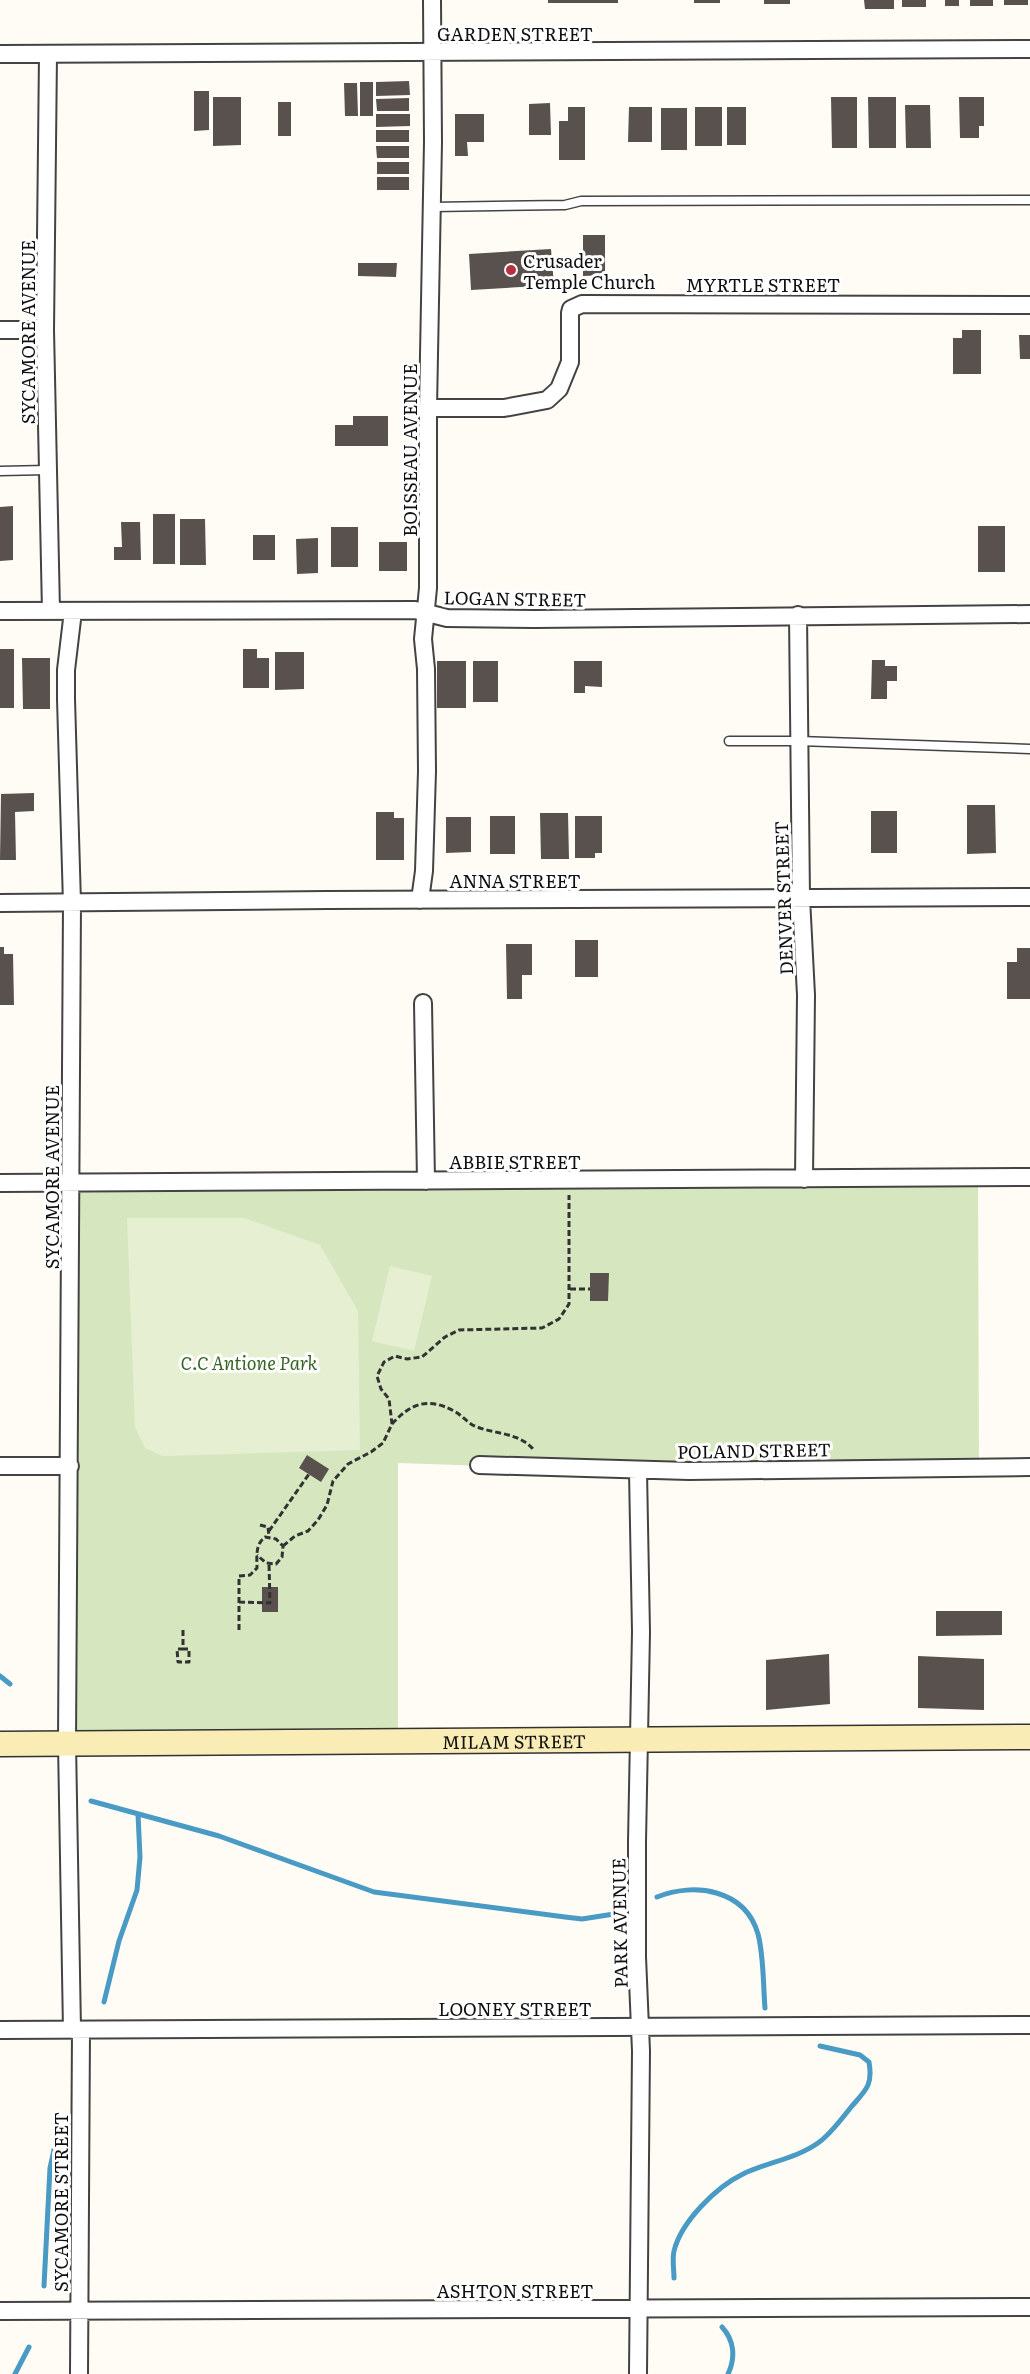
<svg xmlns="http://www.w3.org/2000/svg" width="1030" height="2374" font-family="Literata,serif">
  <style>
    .green { fill: #d6e7c0 }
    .pitch { fill: #e6efd1 }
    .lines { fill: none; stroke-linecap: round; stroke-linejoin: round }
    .stream { stroke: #499ac4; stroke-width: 5 }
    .building { fill: #58514d }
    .lane-casing { stroke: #434343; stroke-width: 11 }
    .street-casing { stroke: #434343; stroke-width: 20 }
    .secondary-casing { stroke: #323232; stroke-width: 27 }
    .path { stroke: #323232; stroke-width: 3; stroke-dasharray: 6 3; stroke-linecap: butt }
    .lane { stroke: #fff; stroke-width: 8 }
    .street { stroke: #fff; stroke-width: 16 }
    .secondary { stroke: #f9edb5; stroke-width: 24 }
    .poi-dot { fill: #b73240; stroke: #fff; stroke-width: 2 }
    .labels { text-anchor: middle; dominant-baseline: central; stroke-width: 6; stroke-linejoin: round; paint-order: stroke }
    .street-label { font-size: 18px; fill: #101010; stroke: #fff }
    .poi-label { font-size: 18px; fill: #101010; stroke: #fff; text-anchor: start }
    .park-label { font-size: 18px; font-style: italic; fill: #366424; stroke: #fff }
  </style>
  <rect width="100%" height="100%" fill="#fefcf5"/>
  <!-- green -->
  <path class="green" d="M978,1178L979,1467L638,1471L398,1463V1741L67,1743L70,1182Z"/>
  <!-- pitch -->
  <path class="pitch" d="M127,1218H244L320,1245L358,1311L360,1450L163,1456L145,1448L135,1427Z
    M390,1266L432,1276L414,1351L372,1341Z"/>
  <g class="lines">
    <!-- stream -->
    <path class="stream" d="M0,1676L10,1684
      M91,1801L219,1836L374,1892L565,1917L582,1919L614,1914
      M657,1897C694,1882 745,1889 758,1934C764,1957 763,1984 765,2008
      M104,2002L119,1941L137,1890L140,1857L138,1814
      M674,2278C674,2270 672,2259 674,2251C681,2222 716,2187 743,2174C768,2162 795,2159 818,2143C831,2134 842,2118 852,2106C866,2090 873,2085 869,2062L860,2055L820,2046
      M44,2286L50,2168L57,2136
      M722,2327C734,2340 736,2357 728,2374
      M15,2374L29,2347"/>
  </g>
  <!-- building -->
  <path class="building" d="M548,0H618V3H548Z
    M694,0H720V3H694Z
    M764,0H790V4H764Z
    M864,0H894V9H865Z
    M902,0H926V7H902Z
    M945,0H959V6H945Z
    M970,0H993V6H970Z
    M1004,0H1028V5H1004Z
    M409,81L410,95L376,96V82Z
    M360,82H373V116H360Z
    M344,83H357L358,116H345Z
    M194,91H209V130L194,131Z
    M213,97H241V145L213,146Z
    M831,97H857V148H832Z
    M868,97H896V148H869Z
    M959,97H984V126H979V138H960Z
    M409,98V111H377L376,99Z
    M278,102H291V136H278Z
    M550,103L551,135H529V104Z
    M905,105H930L931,148H906Z
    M568,107H585V160H559V121H568Z
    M629,107H652V142H628Z
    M695,107H722V146H695Z
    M727,107H746V145H727Z
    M661,108H687V150H661Z
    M376,114H410V126L376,127Z
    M455,114H484V142H467L468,156H455Z
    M376,130H409V142H376Z
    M376,146H409V158H377Z
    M377,162H409V174H377Z
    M377,177H409V190H377Z
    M583,235H605V275L583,276Z
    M551,249L554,285L471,290L469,254Z
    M358,263H397L396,277L358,276Z
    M962,330H981V374H953V338H962Z
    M1019,335H1030V359H1020Z
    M353,416H388V446H335V425H353Z
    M13,506V560L0,561V507Z
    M153,514H175V564H153Z
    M180,519H205L206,565H180Z
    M121,522H140L141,560H114V547H122Z
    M978,526H1005V572H978Z
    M331,527H358V567H331Z
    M253,535H275V560H253Z
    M318,538V573L297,574L296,539Z
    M379,542H407V571H379Z
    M0,649H14V708H0Z
    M243,649H257V658H269V688H243Z
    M275,652H304V689L275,690Z
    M22,658H50V709H23Z
    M872,660H885V666H897V681H887V699H871Z
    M437,661H466V708H437Z
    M473,661H498V702H473Z
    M574,661H602V687L585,686V693H574Z
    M34,793V811L15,812L16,860H0L1,794Z
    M967,805H995L996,853L967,854Z
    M871,811H897V853H871Z
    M376,812H394V818H404V860H376Z
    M540,813H568L569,859H541Z
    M490,816H515V854H490Z
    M575,816H602V853H595V858H575Z
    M446,817H471V852L446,853Z
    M575,940H598V977H575Z
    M506,944H532V975H522V999H507Z
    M0,947H4V954H13L14,1005H0Z
    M1017,948H1030V999H1007V962H1017Z
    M590,1273H609L608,1301H590Z
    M307,1455L329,1469L321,1482L299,1468Z
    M262,1587H278V1612H262Z
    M936,1611H1002V1635L936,1636Z
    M829,1654L830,1704L766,1710V1660Z
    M918,1656L984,1659V1710L918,1708Z"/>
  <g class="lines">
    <defs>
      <path id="lane" d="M432,207L565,205L581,201L1030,200
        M0,471L47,470
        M729,741H799L1030,749"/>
      <path id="street" d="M0,54L1030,49
        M48,54L45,330L51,611
        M0,330H45
        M428,408H504L547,400L559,389L570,362V313L571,309L582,304L1030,305
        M0,611L415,610L447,618L535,619L1030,614
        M798,615L801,898L806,995L804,1179
        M420,900L424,871L427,771L426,669L423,639L428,588V408L433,142L432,0
        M0,903L327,900L1030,897
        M423,1003L426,1181
        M0,1183L1030,1177
        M479,1465L689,1471L1030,1467
        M0,1466H70
        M638,1471L641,1632L637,1842V1957L641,2051L638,2374
        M0,2030L1030,2025
        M72,2030L67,1743L72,903L66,699V670L73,611
        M0,2311L1030,2307
        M79,2374L81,2030"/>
      <g id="secondary">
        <path id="s1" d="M0,1744L1030,1737"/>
      </g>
    </defs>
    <!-- lane casing -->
    <use href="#lane" class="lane-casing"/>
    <!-- street casing -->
    <use href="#street" class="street-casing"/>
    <!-- secondary casing -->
    <use href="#secondary" class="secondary-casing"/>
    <!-- path -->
    <path class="path" d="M570,1289H590
      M392,1424C411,1403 428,1397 454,1411C462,1415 468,1424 477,1427C496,1434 519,1433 533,1449
      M260,1525L268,1527L269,1536
      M269,1531L309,1474
      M283,1546L295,1536L308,1531L318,1520L327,1505L333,1481L348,1464L371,1452L383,1443L392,1424L389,1399L381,1389L377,1376L384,1362L395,1356L407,1359L422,1357L445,1337L459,1330L542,1328L559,1319L569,1304V1195
      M239,1602L270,1603L269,1564
      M183,1630V1649H189V1662H178L177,1649H183
      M239,1630V1576L250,1575L257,1568C257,1556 255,1545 265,1537L276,1539L283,1546L282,1557L276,1564L266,1563L257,1555"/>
    <!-- lane -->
    <use href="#lane" class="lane"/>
    <!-- street -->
    <use href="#street" class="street"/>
    <!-- secondary -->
    <use href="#secondary" class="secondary"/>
  </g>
  <!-- markers -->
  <circle class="poi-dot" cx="511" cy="270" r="6"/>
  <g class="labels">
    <!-- street labels -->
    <g class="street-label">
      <text x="515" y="33">GARDEN STREET</text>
      <text x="763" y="284">MYRTLE STREET</text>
      <text transform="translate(27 332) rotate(-90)">SYCAMORE AVENUE</text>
      <text transform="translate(409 450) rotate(-90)">BOISSEAU AVENUE</text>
      <text transform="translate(515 598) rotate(1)">LOGAN STREET</text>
      <text x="515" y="880">ANNA STREET</text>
      <text transform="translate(783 898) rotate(-92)">DENVER STREET</text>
      <text x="515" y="1161">ABBIE STREET</text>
      <text transform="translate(51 1177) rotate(-90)">SYCAMORE AVENUE</text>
      <text transform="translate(754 1450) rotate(-1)">POLAND STREET</text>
      <text stroke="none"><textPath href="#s1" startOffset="514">MILAM STREET</textPath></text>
      <text transform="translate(619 1923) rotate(-91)">PARK AVENUE</text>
      <text x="515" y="2008">LOONEY STREET</text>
      <text transform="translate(60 2202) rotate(-90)">SYCAMORE STREET</text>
      <text x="515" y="2290">ASHTON STREET</text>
    </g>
    <!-- poi labels -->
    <g class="poi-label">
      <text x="523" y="260">Crusader<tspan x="523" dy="21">Temple Church</tspan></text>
    </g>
    <!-- park labels -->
    <g class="park-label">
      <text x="249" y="1362">C.C Antione Park</text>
    </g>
  </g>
</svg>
